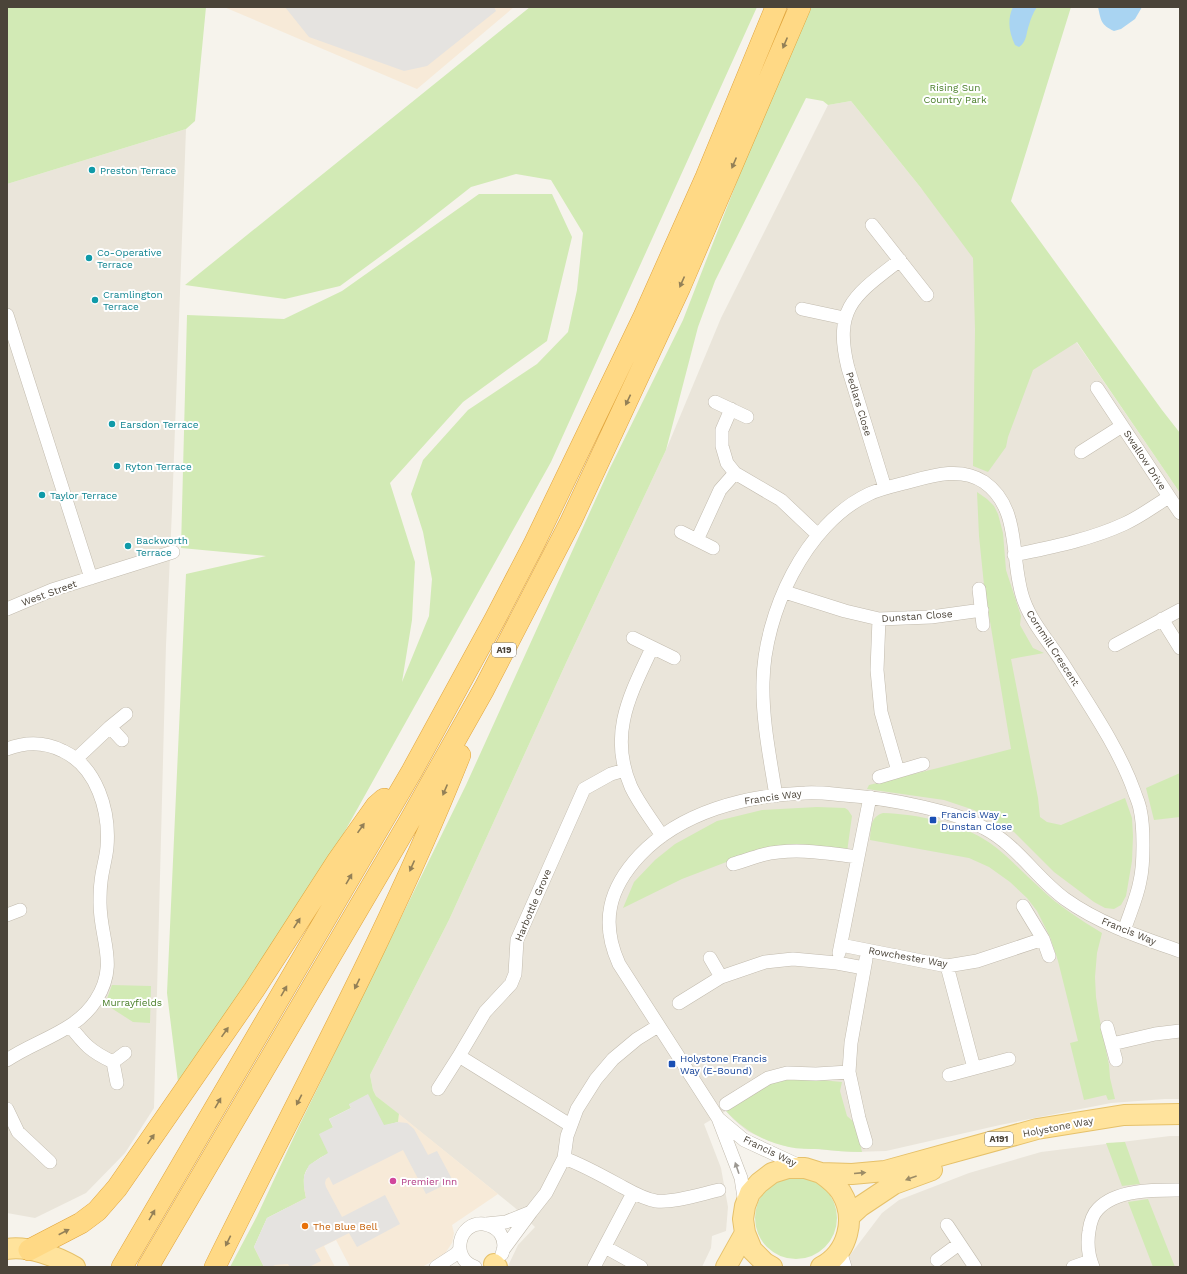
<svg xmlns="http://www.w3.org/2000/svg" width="1187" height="1274" font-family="'Work Sans',sans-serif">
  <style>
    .residential { fill: #eae5da }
    .commercial { fill: #f7ead8 }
    .green { fill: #d2eab5 }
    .parking { fill: #e5e3e0 }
    .water { fill: #a9d4f2 }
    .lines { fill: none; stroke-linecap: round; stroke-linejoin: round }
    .minor-casing { stroke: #c2bbae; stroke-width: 14 }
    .primary-casing { stroke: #e6c16a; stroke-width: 22 }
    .trunk-casing { stroke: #e0a43c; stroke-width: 22 }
    .minor { stroke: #fff; stroke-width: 13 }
    .primary { stroke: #ffe39c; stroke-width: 20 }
    .trunk { stroke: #ffd985; stroke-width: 21 }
    .oneway { fill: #938057 }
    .oneway2 { fill: #9c9892 }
    .oneway3 { fill: #9c8c66 }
    .culture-dot { fill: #0f9aa8; stroke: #fff; stroke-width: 1.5 }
    .transit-dot { fill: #1a4fb4; stroke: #fff; stroke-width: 1.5 }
    .hotel-dot { fill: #d1479c; stroke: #fff; stroke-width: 1.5 }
    .food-dot { fill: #e8710a; stroke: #fff; stroke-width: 1.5 }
    .labels { text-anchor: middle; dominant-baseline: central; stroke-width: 4; stroke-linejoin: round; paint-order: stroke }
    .shield { fill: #fff; stroke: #817c74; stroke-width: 1 }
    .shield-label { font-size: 9px; font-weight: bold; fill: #4b4439 }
    .park-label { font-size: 10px; fill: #4a7f2a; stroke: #fff }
    .culture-label { font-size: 10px; fill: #0d838f; stroke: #fff; text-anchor: start }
    .street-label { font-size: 10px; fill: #4b4439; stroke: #fff }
    .transit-label { font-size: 10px; fill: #164399; stroke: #fff; text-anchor: start }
    .hotel-label { font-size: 10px; fill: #b23c85; stroke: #fff; text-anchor: start }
    .food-label { font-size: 10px; fill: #c56008; stroke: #fff; text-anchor: start }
  </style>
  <rect width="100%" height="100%" fill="#f6f3ec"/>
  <!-- residential -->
  <path class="residential" d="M851,101L921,188L1034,282L1082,350L1180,493V1099H1165L1111,1103L1000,1125L886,1151L852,1152L789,1147L769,1141L747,1131L733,1119L726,1111L704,1124L721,1168L728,1207L726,1231L712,1236L711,1248L702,1267H510L508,1266L518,1245L535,1227L514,1207L376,1096L373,1090L370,1075L449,920L566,663L666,450L721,318L828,105Z
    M186,129L172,510L166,645L154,1108L125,1153L86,1193L35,1218L7,1213V184Z
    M1170,1136H1180V1267H841L882,1213L899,1200L969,1173L1041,1152Z"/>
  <!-- commercial -->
  <path class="commercial" d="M224,7H514L417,89Z
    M399,1114L498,1194L452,1225L454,1233L452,1243L444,1255L422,1267H350L336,1240L324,1246L335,1267H239L304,1187L398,1122Z"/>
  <!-- green -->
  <path class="green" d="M7,7H206L195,121L186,129L7,184Z
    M530,7H757L551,462L340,840L179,1090L167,993L186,574L266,556L181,548L187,315L284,319L342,291L479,194H552L572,237L547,341L463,402L390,483L415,562L412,620L402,682L429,616L432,579L423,532L411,494L423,460L468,410L537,364L568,332L577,290L583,233L551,180L516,174L471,187L415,231L340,286L285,299L185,285Z
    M805,7H1071L1011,201L1162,410L1180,433V493L1077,342L1033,370L1008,437L1006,447L988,472L973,466L975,330L973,258L921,188L851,101L828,105L823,101L806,98L715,281L698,327L666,450L566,663L449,920L370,1075L373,1090L376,1096L399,1114L398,1122L384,1126L349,1104L351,1108L329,1119L333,1127L329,1153C306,1165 300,1171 306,1198L267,1218L254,1247L264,1267H230L257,1216L299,1126L466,785L609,470L683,320Z
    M977,492L987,499L994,506L998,514L1003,533L1006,570L1021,616L1020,625L1033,648L1044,653L1011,659L1038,798L1040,817L1047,822L1061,825L1125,798L1132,818L1133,836L1132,861L1126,896L1121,905L1114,909L1105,908L1094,902L1054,872L1014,832L974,810L944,800L867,789L869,785L938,768L1011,749L984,585L979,536Z
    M1180,773V817L1154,820L1146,788Z
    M817,807L845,808L848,810L852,816L847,852L729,861L682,879L623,908L634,882L655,860L675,844L717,821L762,810Z
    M883,813C916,814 962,823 990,843C1008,856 1023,873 1040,888C1057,905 1081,920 1102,933L1097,953L1095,977L1096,997L1099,1016L1109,1065L1110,1078L1115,1099L1108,1100L1106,1095L1084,1100L1070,1043L1078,1041L1058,961L1050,937L1037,911L1027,898L1010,882L989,867L969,858L870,840C871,828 870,817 883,813Z
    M112,985L151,986L150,1023L133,1022L105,1004Z
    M799,1078L842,1082L840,1091L847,1116L855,1123L862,1152C848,1152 834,1151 819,1149C809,1149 798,1149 789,1147C764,1142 742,1129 726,1111L765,1086L777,1081Z
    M1125,1142L1140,1184L1122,1186L1106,1143Z
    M755 1218a41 41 0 1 1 82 0a41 41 0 1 1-82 0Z
    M1148,1199L1175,1267H1153L1128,1202Z"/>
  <!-- parking -->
  <path class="parking" d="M285,7H494L496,11L427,66L404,71L309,37Z
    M368,1094L384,1125L398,1122L407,1123L414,1129L428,1155L437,1151L453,1181L426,1194L403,1150L333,1185L329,1177L326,1179L325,1183L326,1187L342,1217L385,1195L400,1224L357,1247L349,1233L315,1250L321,1261L309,1267H290L288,1264L275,1265L271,1267H264L254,1247L267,1218L306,1198L304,1187V1176L309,1165L328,1153L319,1134L333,1127L329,1119L351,1108L349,1104Z"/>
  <!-- water -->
  <path class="water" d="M1013,7H1037C1033,13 1031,18 1029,25C1026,33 1027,42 1019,47L1015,45C1009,32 1007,20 1013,7Z
    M1098,7H1142L1135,19L1121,29L1114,31C1101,25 1101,21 1098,7Z"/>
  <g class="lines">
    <defs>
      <path id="minor" d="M872,225L927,295
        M802,309L844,318
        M7,315L91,578
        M1097,388L1180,513
        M715,402L747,417
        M731,409L722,430V446L727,463L735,473L781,500L817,534
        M1081,452L1122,426
        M885,488L848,368C833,307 855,295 900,260
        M681,532L713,548
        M697,540L720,490L735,473
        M1014,555C1052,547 1089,540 1124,524C1140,517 1154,506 1169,497
        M979,589L983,625
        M785,592L845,611L879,619L931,617L982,610
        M7,609L52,590L173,552
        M879,619L877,670L881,712L898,771
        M1162,619L1180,648
        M633,638L674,658
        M1115,645L1180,610
        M652,648C630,695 608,734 631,787C639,804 652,820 662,836
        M110,727L122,740
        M7,749C25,742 45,742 63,751C97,767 110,811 107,847C106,859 102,870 101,882C100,889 100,897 100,903C100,940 119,964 96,1000C76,1032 36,1040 7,1060
        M76,759L110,727L126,714
        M879,777L923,764
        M776,796C770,758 762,720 763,682C764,614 805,524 869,494C880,489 893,486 905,483C931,476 960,466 984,482C1023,509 1009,562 1024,601C1032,623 1049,642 1062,662C1086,701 1119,748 1134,791C1136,797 1139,803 1140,809C1144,826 1144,864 1140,881C1137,898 1129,915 1124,931
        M733,864C743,861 752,858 762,855C793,847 827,853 858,857
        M1023,906L1043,939L1049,956
        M7,915L20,910
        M841,945L947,966L977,961L1043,939
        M839,953L870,797
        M710,958L721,977
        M866,959L851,1043L849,1072L859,1118L866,1142
        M947,966L974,1068
        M679,1003L721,977L765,962L793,959L837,963L864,968
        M70,1026C85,1045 90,1051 113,1062
        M1107,1027L1116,1060
        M1112,1044L1155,1034L1180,1031
        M459,1056L570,1125
        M949,1075L1009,1059
        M117,1083L113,1062L125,1053
        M438,1089L459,1056L485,1012L511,984L515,974L517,940L584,789L611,774L625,770
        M726,1104L768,1078L787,1073L816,1074L849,1072
        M7,1109L18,1132L50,1162
        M719,1119L744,1140L800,1166
        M564,1158C583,1165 601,1175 619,1185C630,1191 643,1199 656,1201C674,1203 701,1194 719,1190
        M745,1204L741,1178L718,1118L619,964C600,922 609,888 640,855C681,812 746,795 805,793C818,792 832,794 844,795C871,797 897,801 923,807C944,812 965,817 984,828C1017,845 1036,878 1065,899C1100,924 1140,937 1180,951
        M486,1224L506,1222L531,1212
        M947,1225L975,1267
        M605,1247L641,1267
        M503,1250L531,1212L546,1193L564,1158L567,1136L577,1109L596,1079L613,1059L637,1039L658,1026
        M840,1251L845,1267
        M937,1260L959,1244
        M436,1267L456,1254L460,1249
        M475,1267C450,1259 458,1221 484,1224C490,1225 496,1228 500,1233C504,1239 505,1247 502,1254
        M594,1267L633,1193
        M1073,1267L1090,1261
        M1093,1267C1088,1255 1087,1243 1089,1231C1090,1224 1093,1214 1098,1209C1116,1189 1156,1190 1180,1190"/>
      <path id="primary" d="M849,1217L861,1206L894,1184L932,1170
        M7,1249C27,1245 58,1257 75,1267
        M494,1264L497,1267
        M726,1267L745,1233
        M772,1267L765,1263L752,1250L745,1233L743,1219L745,1206L750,1193L759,1183L772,1173L788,1168H805L821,1173L852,1174L885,1171L1037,1129L1124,1115L1180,1114
        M821,1267C848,1253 857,1218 841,1192C836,1184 828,1178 821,1173"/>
      <path id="trunk" d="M29,1250L81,1223L97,1211L117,1188L254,990L338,860L376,806L384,799
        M122,1267L412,771L495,619L534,544L644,316L706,177L776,7
        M148,1267L409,822L484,689L571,521L680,287L800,7
        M215,1267C298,1098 390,931 460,755"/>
    </defs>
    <!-- minor casing -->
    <use href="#minor" class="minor-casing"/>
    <!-- primary casing -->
    <use href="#primary" class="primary-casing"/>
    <!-- trunk casing -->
    <use href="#trunk" class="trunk-casing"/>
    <!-- minor -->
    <use href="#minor" class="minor"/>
    <!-- primary -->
    <use href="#primary" class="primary"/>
    <!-- trunk -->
    <use href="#trunk" class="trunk"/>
  </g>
  <!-- one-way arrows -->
  <defs><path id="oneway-solid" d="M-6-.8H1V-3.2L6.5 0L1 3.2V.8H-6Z"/></defs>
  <g class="oneway">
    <use href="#oneway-solid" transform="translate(785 43) rotate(113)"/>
    <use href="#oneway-solid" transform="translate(734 163) rotate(113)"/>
    <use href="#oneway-solid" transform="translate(682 282) rotate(114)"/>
    <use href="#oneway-solid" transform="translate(628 400) rotate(115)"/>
    <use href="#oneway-solid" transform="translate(445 790) rotate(113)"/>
    <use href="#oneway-solid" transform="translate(361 828) rotate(-55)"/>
    <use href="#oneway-solid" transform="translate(412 866) rotate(114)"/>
    <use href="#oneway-solid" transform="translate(349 879) rotate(-60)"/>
    <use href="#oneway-solid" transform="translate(297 923) rotate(-57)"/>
    <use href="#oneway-solid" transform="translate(357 984) rotate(116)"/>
    <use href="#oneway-solid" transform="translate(284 991) rotate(-60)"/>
    <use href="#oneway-solid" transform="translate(225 1032) rotate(-55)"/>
    <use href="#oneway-solid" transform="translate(299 1100) rotate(117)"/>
    <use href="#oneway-solid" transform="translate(218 1103) rotate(-60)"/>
    <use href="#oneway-solid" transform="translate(151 1139) rotate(-55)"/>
    <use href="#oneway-solid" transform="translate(152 1215) rotate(-60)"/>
    <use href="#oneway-solid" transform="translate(64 1232) rotate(-27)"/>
    <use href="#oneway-solid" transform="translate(228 1241) rotate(116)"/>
  </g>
  <use class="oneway2" href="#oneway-solid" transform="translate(737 1168) rotate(-109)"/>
  <g class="oneway3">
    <use href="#oneway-solid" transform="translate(860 1173) rotate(-5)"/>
    <use href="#oneway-solid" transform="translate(911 1178) rotate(160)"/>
  </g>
  <!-- markers -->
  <g class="culture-dot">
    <circle cx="92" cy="170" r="4"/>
    <circle cx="89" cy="258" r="4"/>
    <circle cx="95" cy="300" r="4"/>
    <circle cx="112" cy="424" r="4"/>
    <circle cx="117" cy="466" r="4"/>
    <circle cx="42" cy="495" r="4"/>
    <circle cx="128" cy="546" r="4"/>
  </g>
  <g class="transit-dot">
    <rect x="929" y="816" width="8" height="8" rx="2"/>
    <rect x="668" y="1060" width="8" height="8" rx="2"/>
  </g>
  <circle class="hotel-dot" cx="393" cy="1181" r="4"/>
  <circle class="food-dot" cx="305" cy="1226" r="4"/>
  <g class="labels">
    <!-- shield labels -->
    <g class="shield">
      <rect x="492" y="643" width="24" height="14" rx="3"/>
      <rect x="985" y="1132" width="28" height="14" rx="3"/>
    </g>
    <g class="shield-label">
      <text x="504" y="650">A19</text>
      <text x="999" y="1139">A191</text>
    </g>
    <!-- park labels -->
    <g class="park-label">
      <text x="955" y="87">Rising Sun<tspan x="955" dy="12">Country Park</tspan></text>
      <text x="132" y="1002">Murrayfields</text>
    </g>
    <!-- culture labels -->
    <g class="culture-label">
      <text x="100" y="170">Preston Terrace</text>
      <text x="97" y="252">Co-Operative<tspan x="97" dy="12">Terrace</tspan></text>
      <text x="103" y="294">Cramlington<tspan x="103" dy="12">Terrace</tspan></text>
      <text x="120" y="424">Earsdon Terrace</text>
      <text x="125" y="466">Ryton Terrace</text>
      <text x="50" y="495">Taylor Terrace</text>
      <text x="136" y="540">Backworth<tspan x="136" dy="12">Terrace</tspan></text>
    </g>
    <!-- street labels -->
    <g class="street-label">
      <text transform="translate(859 404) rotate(73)">Pedlars Close</text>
      <text transform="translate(1145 460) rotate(57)">Swallow Drive</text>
      <text transform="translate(49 593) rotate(-20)">West Street</text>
      <text transform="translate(917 616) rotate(-4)">Dunstan Close</text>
      <text transform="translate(1053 648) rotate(57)">Cornmill Crescent</text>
      <text transform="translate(773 797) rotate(-8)">Francis Way</text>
      <text transform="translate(533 905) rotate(-67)">Harbottle Grove</text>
      <text transform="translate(1129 931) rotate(22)">Francis Way</text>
      <text transform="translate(908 957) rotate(10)">Rowchester Way</text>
      <text transform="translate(1058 1127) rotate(-11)">Holystone Way</text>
      <text transform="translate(770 1151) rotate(26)">Francis Way</text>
    </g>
    <!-- transit labels -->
    <g class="transit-label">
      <text x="941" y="814">Francis Way -<tspan x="941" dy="12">Dunstan Close</tspan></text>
      <text x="680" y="1058">Holystone Francis<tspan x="680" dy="12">Way (E-Bound)</tspan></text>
    </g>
    <!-- hotel labels -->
    <g class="hotel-label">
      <text x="401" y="1181">Premier Inn</text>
    </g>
    <!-- food labels -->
    <g class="food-label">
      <text x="313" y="1226">The Blue Bell</text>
    </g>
  </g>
  <!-- border -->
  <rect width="1187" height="1274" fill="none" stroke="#4b4439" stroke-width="16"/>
</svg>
